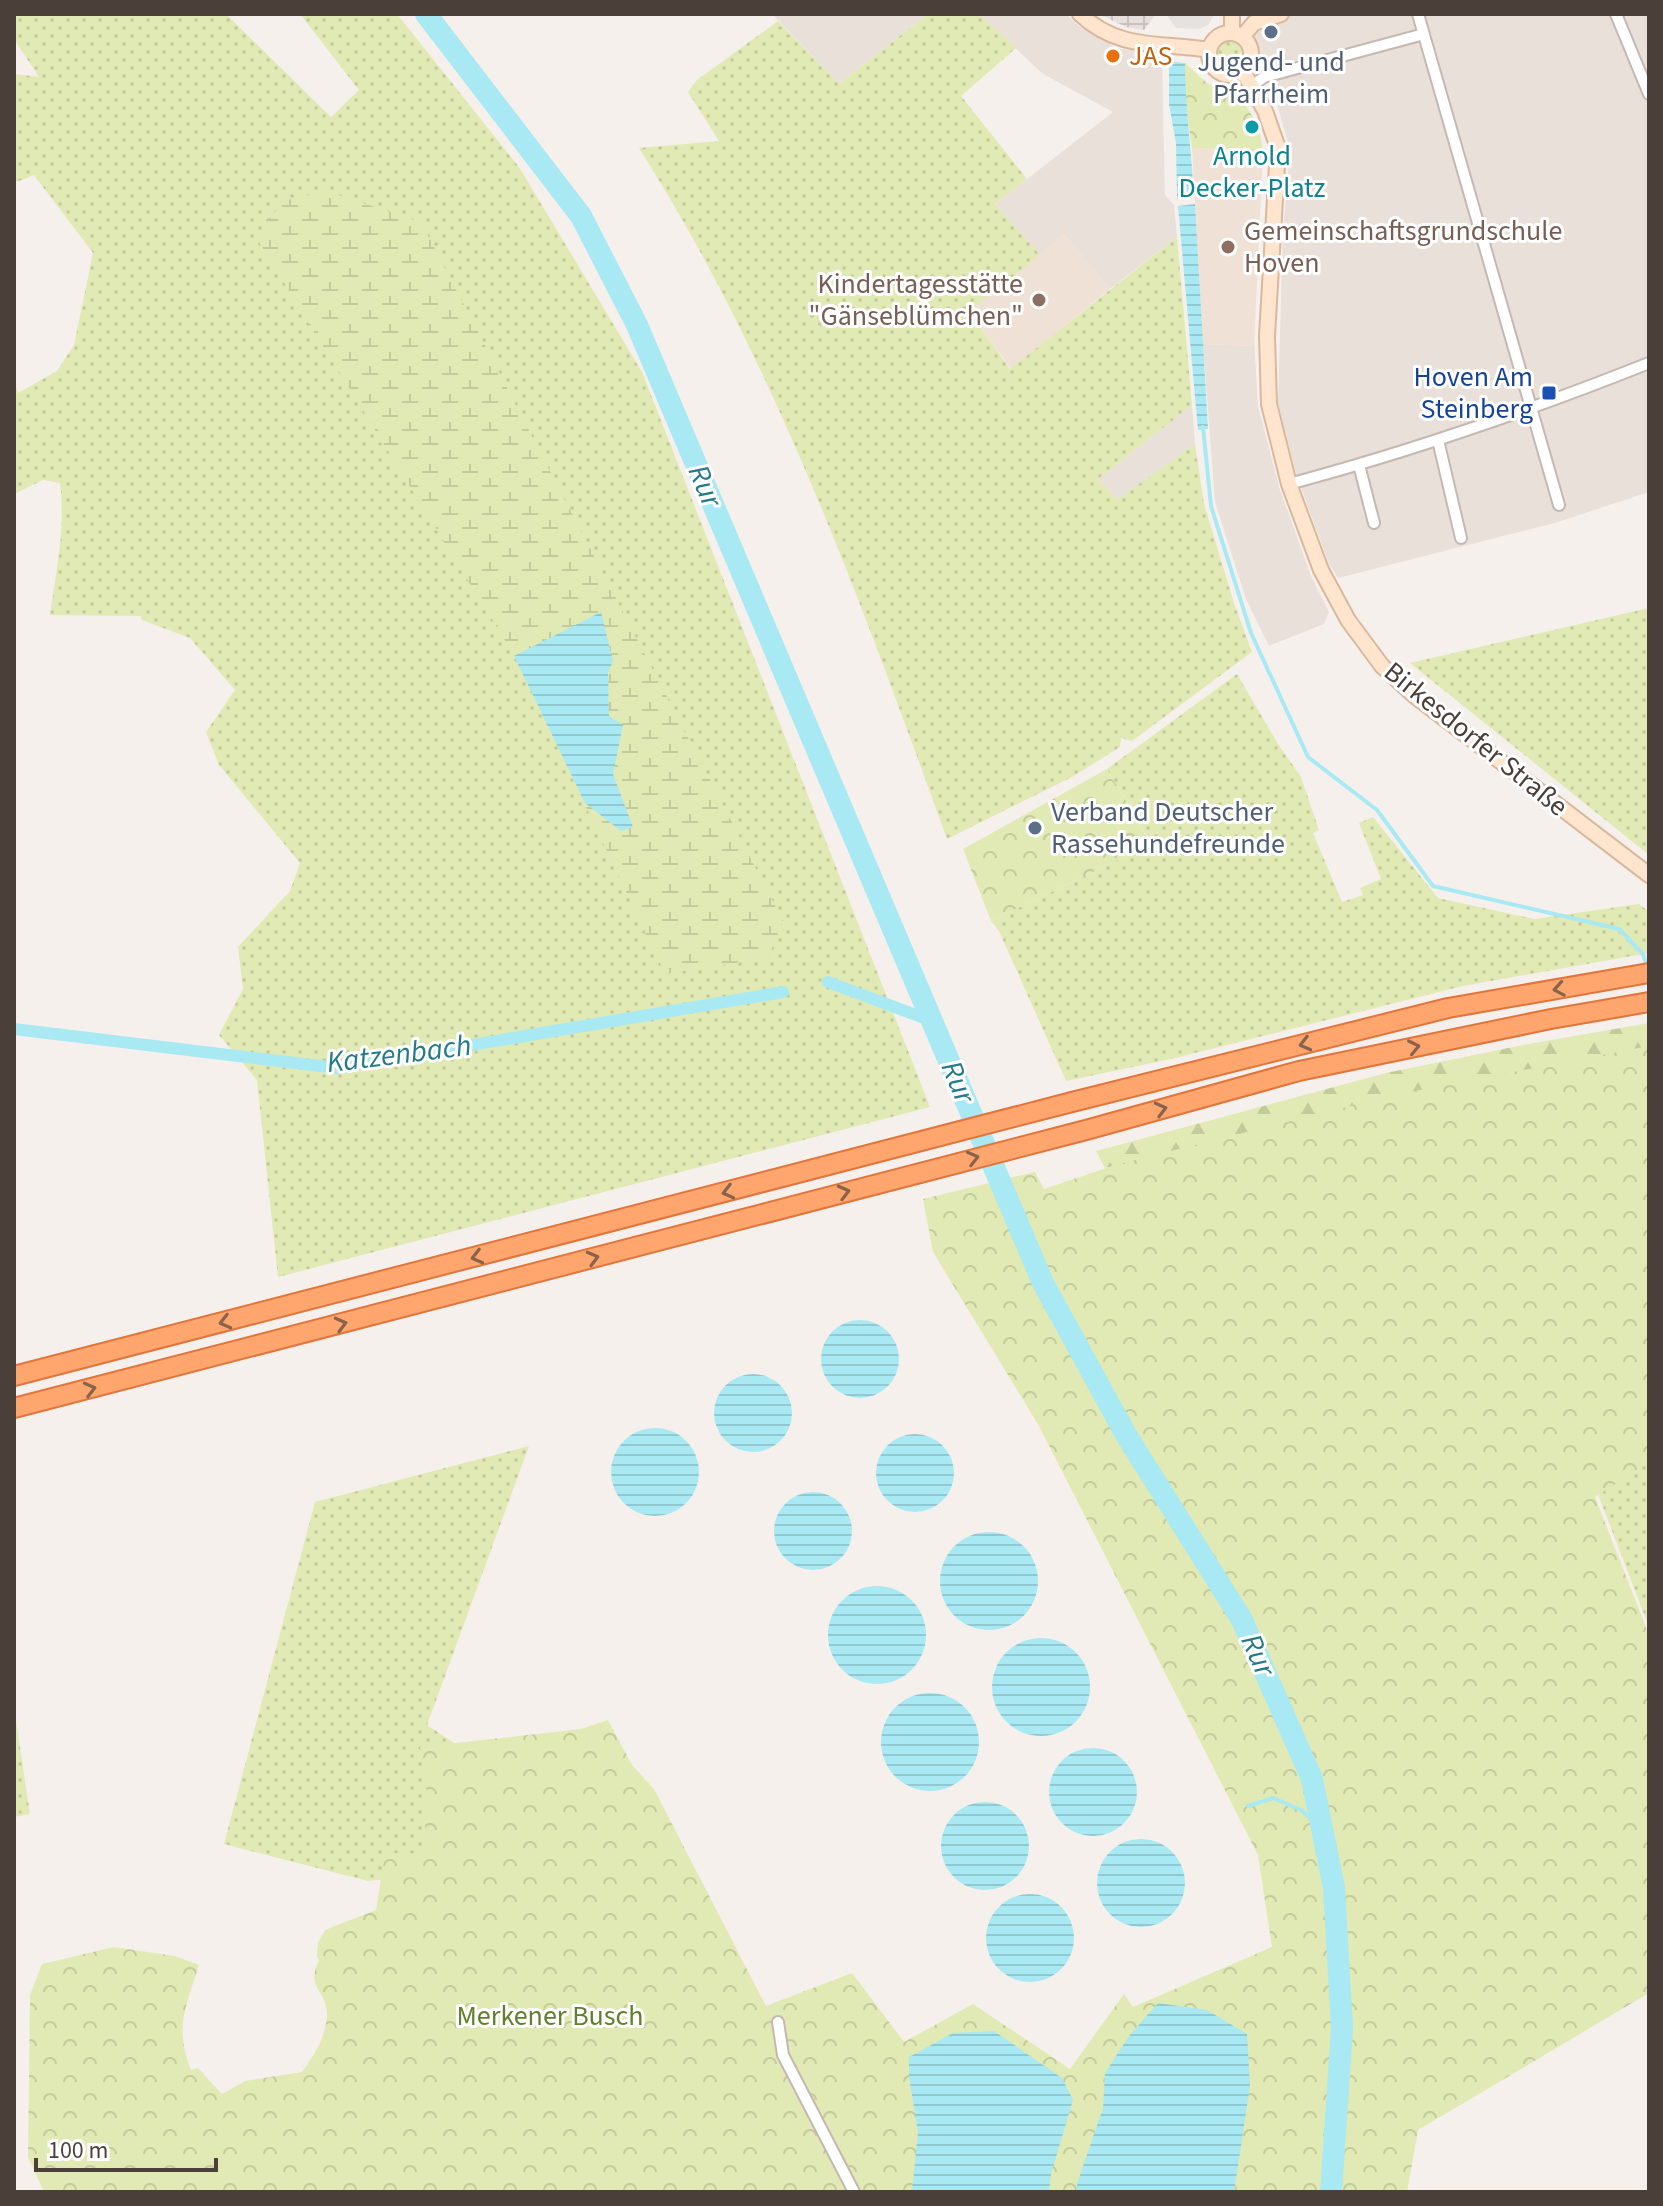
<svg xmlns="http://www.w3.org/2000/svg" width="1663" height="2206" font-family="'Source Sans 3',sans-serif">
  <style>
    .residential { fill: #eae0da }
    .industrial { fill: url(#industrial-grid) }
    .education { fill: #efe1d6 }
    .grass { fill: url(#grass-dots) }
    .forest { fill: url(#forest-firs) }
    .wetland { fill: url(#wetland-marsh) }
    .park { fill: url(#park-crowns) }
    .parking { fill: #e5e2e0 }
    .water { fill: url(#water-rules) }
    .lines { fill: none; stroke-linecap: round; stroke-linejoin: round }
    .stream { stroke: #a8e9f3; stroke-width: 4 }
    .canal { stroke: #a8e9f3; stroke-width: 12 }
    .river { stroke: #a8e9f3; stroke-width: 22 }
    .street-casing { stroke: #c5b8b1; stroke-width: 14 }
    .secondary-casing { stroke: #d9b89d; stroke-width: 18 }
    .highway-casing { stroke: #e1753b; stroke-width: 22 }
    .street { stroke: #fff; stroke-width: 10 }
    .secondary { stroke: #ffe5cd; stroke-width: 14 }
    .highway { stroke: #ffa66e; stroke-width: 18 }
    .oneway { stroke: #8a634c }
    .service-dot { fill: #5c6f8a; stroke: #fff; stroke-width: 3 }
    .food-dot { fill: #e8710a; stroke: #fff; stroke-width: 3 }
    .culture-dot { fill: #0f9aa8; stroke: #fff; stroke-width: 3 }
    .education-dot { fill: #8d6e63; stroke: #fff; stroke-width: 3 }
    .transit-dot { fill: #1a4fb4; stroke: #fff; stroke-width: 3 }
    .labels { text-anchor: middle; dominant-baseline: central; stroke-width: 6; stroke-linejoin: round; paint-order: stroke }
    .food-label { font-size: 28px; fill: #c56008; stroke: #fff; text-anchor: start }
    .service-label { font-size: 28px; fill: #4e5e75; stroke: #fff }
    .culture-label { font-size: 28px; fill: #0d838f; stroke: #fff }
    .education-label { font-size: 28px; fill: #785e54; stroke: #fff; text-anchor: start }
    .transit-label { font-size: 28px; fill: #164399; stroke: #fff; text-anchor: end }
    .street-label { font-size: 28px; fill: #4b3f39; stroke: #fff }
    .park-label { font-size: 28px; fill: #628029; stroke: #fff }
    .water-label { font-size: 30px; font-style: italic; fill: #257a88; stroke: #fff }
  </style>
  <defs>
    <pattern id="industrial-grid" width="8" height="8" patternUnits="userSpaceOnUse" patternTransform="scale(2)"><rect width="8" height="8" fill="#e6dfdd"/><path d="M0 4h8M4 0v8" fill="none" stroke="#c7c0be"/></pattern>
    <pattern id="grass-dots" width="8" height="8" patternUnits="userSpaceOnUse" patternTransform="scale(2)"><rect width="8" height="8" fill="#e1eab4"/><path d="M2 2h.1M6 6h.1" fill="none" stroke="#c3ca9c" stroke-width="1.8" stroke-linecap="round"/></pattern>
    <pattern id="forest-firs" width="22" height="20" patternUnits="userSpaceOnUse" patternTransform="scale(2)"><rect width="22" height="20" fill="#e1eab4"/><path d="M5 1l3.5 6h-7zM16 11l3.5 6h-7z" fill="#c3ca9c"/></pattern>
    <pattern id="wetland-marsh" width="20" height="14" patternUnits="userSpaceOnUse" patternTransform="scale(2)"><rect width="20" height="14" fill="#e1eab4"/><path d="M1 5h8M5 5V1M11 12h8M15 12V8" fill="none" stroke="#c3ca9c"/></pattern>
    <pattern id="park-crowns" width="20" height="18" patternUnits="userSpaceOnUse" patternTransform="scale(2)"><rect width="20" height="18" fill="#e1eab4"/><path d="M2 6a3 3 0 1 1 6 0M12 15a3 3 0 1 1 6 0" fill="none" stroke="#c3ca9c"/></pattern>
    <pattern id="water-rules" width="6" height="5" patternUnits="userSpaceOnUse" patternTransform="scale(2)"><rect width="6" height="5" fill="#a8e9f3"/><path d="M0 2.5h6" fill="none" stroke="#92c9d1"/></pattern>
  </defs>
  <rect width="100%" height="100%" fill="#f6f0ec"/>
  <!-- residential -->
  <path class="residential" d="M772,14H928L839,84Z
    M979,14H1066L1079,26L1117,48L1162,56L1165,195L1174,205L1177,237L1110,289L1064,234L1040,255L995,204L1113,112L1043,74Z
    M1246,14H1649V492L1555,523L1338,578L1329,564L1297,477L1278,403L1283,230L1290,150L1270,79Z
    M1254,338L1258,406L1279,487L1311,576L1329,612L1324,624L1269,646L1246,599L1215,502L1203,344L1253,346Z
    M1192,405L1195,444L1117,501L1098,479Z"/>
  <!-- industrial -->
  <path class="industrial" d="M1099,14H1156L1144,30L1126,27Z"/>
  <!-- education -->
  <path class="education" d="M1192,148L1263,151L1254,346L1203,344Z
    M1064,234L1110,289L1011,369L969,311Z"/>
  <!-- grass -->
  <path class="grass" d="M14,14H226L331,117L359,90L300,14H397L519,167L642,372L930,1107L278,1277L257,1080L219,1035L243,989L238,947L290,891L300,863L219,765L206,732L235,690L190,638L142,620L141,616L50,615C56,572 66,527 60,483L43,480L14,494V379L18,393L57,371L74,345L93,253L34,175L14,183V74L39,77L14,39Z
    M928,14H979L1016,48L961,96L1027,179L995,204L1040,255L969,311L1010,369L1177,237L1192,405L1098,479L1117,500L1195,444L1204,504L1234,603L1252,652L1132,741L1121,738L1120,747L1072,777L947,839C861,602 775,362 639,148L719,141L688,92L697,80L778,21L839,84Z
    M1218 54a12 12 0 1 1 24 0a12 12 0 1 1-24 0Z
    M1649,608V855L1410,663Z
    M1237,674L1278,744L1301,777L1319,830L1313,833L1342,902L1363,895L1360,888L1381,879L1359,823L1373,817L1438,898L1534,919L1639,904L1649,912V953L1463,986L1175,1058L1066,1081L999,931L991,921L1151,844L1107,769Z
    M529,1446L427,1725L481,1761L446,1873L368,1881L224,1844L315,1502Z
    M1649,1460V1627L1596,1489Z
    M14,1707L30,1814L14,1817Z"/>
  <!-- forest -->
  <path class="forest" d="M1649,1023V1460L1397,1095L1105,1168L1096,1151L1386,1073L1523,1045Z"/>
  <!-- wetland -->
  <path class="wetland" d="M326,191L421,222L783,921L768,958L665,974L514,655L256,237L283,201Z"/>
  <!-- park -->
  <path class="park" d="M1185,63L1207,83L1240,96L1259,127L1263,151L1192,148L1185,100Z
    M1107,769L1151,844L991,921L963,849Z
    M1649,1046V1462L1595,1497L1649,1635V1993L1418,2130L1407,2192H44L28,2157L30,1995L42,1964L114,1947L175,1956L199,1965C186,2007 174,2026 191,2070L198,2068L222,2094L245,2081L302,2072C315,2054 326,2037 327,2014C327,1990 305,1989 319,1960L317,1957L318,1943L325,1930L376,1910L385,1853L424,1854L427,1785L420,1747L581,1729L608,1720L632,1765L654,1789L766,2006L852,1973L904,2042L973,2004L1070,2069L1124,1994L1133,2007L1272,1947L1258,1855L1039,1426L933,1252L923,1199L1035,1172L1044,1189L1115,1165L1399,1094Z"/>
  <!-- parking -->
  <path class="parking" d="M1166,14H1215L1208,25L1199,29L1176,28Z"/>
  <!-- water -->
  <path class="water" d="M1169,61L1185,63C1185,108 1192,153 1194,198L1177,199L1176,143L1169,104Z
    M1195,204L1208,429L1198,430L1178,206Z
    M601,612L613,661L608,672L609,716L623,725L613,774L633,827L621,831L585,803L514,656Z
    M821 1359a39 39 0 1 1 78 0a39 39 0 1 1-78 0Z
    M714 1413a39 39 0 1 1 78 0a39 39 0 1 1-78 0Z
    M611 1472a44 44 0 1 1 88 0a44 44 0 1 1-88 0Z
    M876 1473a39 39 0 1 1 78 0a39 39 0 1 1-78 0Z
    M774 1531a39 39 0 1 1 78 0a39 39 0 1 1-78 0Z
    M940 1581a49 49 0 1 1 98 0a49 49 0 1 1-98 0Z
    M828 1635a49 49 0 1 1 98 0a49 49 0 1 1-98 0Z
    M992 1687a49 49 0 1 1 98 0a49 49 0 1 1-98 0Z
    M881 1742a49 49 0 1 1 98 0a49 49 0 1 1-98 0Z
    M1049 1792a44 44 0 1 1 88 0a44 44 0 1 1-88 0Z
    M941 1846a44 44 0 1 1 88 0a44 44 0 1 1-88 0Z
    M1097 1883a44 44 0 1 1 88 0a44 44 0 1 1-88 0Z
    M986 1938a44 44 0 1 1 88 0a44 44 0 1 1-88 0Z
    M1158,2003L1207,2010L1247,2034L1250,2086L1234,2192H1077V2184L1103,2108L1105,2073L1129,2036Z
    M994,2031L1062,2078L1073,2100L1051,2174L1049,2192H912L918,2132L909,2077V2057L953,2033Z"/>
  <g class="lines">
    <!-- stream -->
    <path class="stream" d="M1203,427L1211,506L1251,633L1308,757L1377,810L1433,886L1619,929L1643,954L1648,969
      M1248,1806L1273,1798L1301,1810L1322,1828"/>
    <!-- canal -->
    <path class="canal" d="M828,982L932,1021
      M14,1029L337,1068L783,992"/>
    <!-- river -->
    <path class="river" d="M426,14L581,216L637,325L1043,1283L1125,1433L1242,1620L1312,1779L1334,1888L1342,2028L1331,2192"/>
    <defs>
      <path id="street" d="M1418,14L1559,505
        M1616,14L1649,94
        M1252,86L1264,77L1424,34
        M1438,440L1461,538
        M1359,465L1374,523
        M1289,484C1412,451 1531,410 1649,363
        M778,2022L783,2055L854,2192"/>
      <path id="secondary" d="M1080,14C1119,51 1161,42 1209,50
        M1232,14V33
        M1209 54a21 21 0 1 1 42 0a21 21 0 1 1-42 0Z
        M1242,37L1254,23L1281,14
        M1243,71L1265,111L1278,148L1267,336L1269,404L1289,484L1321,570L1348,620L1382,666L1415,696L1649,875"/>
      <path id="highway" d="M14,1376L1072,1102L1448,1008L1649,973
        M14,1408L1086,1130L1299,1071L1551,1019L1649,1002"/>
    </defs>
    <!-- street casing -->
    <use href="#street" class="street-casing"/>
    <!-- secondary casing -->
    <use href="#secondary" class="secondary-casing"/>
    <!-- highway casing -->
    <use href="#highway" class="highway-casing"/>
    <!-- street -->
    <use href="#street" class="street"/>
    <!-- secondary -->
    <use href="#secondary" class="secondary"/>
    <!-- highway -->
    <use href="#highway" class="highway"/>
  </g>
  <!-- one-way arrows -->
  <defs><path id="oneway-chevron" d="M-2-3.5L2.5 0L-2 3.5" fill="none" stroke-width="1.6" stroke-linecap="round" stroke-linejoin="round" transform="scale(2)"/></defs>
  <g class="oneway">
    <use href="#oneway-chevron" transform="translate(1559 989) rotate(170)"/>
    <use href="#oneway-chevron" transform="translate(1305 1044) rotate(166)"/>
    <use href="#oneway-chevron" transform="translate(1414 1047) rotate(-12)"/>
    <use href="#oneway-chevron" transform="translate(1161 1109) rotate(-15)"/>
    <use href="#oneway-chevron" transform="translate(973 1158) rotate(-14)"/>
    <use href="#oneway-chevron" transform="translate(728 1192) rotate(166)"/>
    <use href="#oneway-chevron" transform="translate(844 1192) rotate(-15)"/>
    <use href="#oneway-chevron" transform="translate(477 1257) rotate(166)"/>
    <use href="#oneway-chevron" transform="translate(593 1258) rotate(-15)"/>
    <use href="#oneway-chevron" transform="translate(225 1322) rotate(166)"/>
    <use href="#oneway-chevron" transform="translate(341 1324) rotate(-15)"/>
    <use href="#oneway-chevron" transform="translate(90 1389) rotate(-14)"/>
  </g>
  <!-- markers -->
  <g class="service-dot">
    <circle cx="1271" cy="32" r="8"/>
    <circle cx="1035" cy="828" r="8"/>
  </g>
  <circle class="food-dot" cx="1113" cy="56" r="8"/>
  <circle class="culture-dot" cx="1252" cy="127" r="8"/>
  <g class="education-dot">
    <circle cx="1228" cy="247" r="8"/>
    <circle cx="1039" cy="300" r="8"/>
  </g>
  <rect class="transit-dot" x="1541" y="385" width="16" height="16" rx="4"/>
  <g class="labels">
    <!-- food labels -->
    <g class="food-label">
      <text x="1129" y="56">JAS</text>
    </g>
    <!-- service labels -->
    <g class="service-label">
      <text x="1271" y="62">Jugend- und<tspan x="1271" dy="32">Pfarrheim</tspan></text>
      <text x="1051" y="812" text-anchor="start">Verband Deutscher<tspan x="1051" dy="32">Rassehundefreunde</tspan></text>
    </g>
    <!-- culture labels -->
    <g class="culture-label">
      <text x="1252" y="156">Arnold<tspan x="1252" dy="32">Decker-Platz</tspan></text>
    </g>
    <!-- education labels -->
    <g class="education-label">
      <text x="1244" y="231">Gemeinschaftsgrundschule<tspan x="1244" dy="32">Hoven</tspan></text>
      <text x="1023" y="284" text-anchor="end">Kindertagesstätte<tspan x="1023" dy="32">"Gänseblümchen"</tspan></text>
    </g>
    <!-- transit labels -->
    <g class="transit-label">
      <text x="1533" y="377">Hoven Am<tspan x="1533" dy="32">Steinberg</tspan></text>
    </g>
    <!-- street labels -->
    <g class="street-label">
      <text transform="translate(1476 739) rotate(39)">Birkesdorfer Straße</text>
    </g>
    <!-- park labels -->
    <g class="park-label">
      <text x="550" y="2016">Merkener Busch</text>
    </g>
    <!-- water labels -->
    <g class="water-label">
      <text transform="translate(705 486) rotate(67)">Rur</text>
      <text transform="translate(399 1054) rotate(-7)">Katzenbach</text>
      <text transform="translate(958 1082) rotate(67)">Rur</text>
      <text transform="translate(1258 1655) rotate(66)">Rur</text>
    </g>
  </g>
  <!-- border -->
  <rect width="1663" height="2206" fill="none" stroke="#4b3f39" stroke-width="32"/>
  <!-- scale -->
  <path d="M36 2158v12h180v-12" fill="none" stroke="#4b3f39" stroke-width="4"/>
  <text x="48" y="2158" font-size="24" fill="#4b3f39" stroke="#ffffff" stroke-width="6" paint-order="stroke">100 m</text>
</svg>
